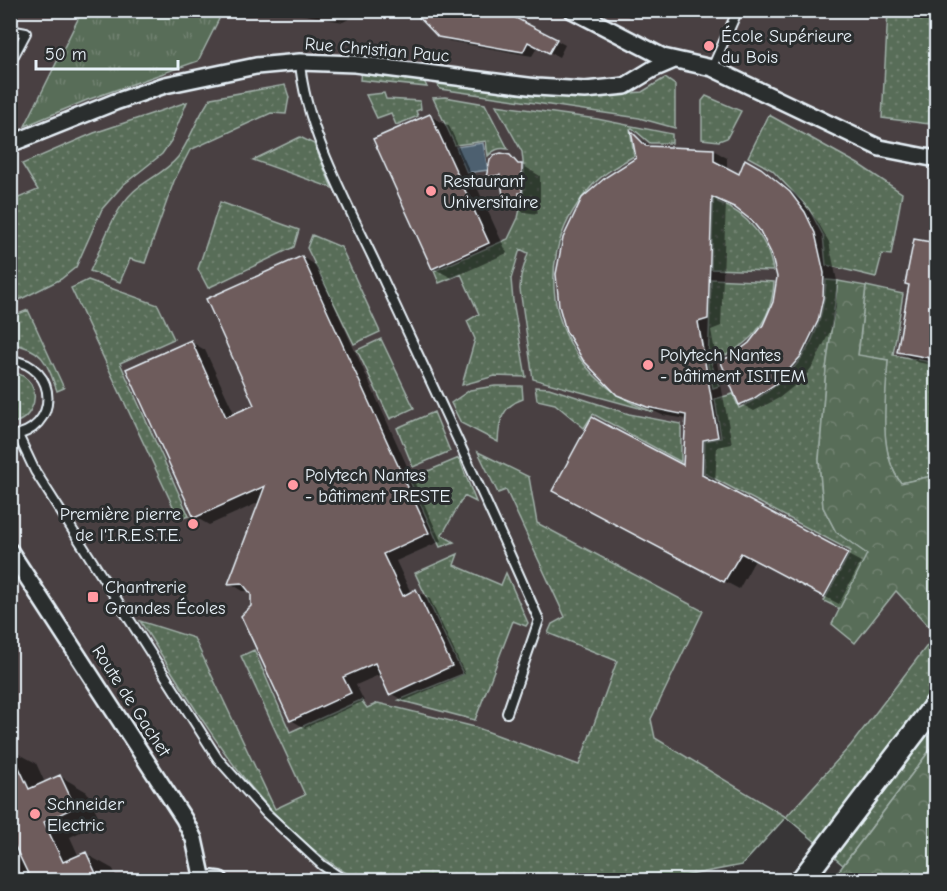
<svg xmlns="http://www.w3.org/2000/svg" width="947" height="891" font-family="'Comic Neue',sans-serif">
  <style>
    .built { fill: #484142 }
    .grass { fill: url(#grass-dots); stroke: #a0afa8; stroke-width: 1.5 }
    .forest { fill: url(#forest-crowns); stroke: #a0afa8; stroke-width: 1.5 }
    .park { fill: url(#park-tufts); stroke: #a0afa8; stroke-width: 1.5 }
    .water { fill: #4d6170; stroke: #8b9ba6; stroke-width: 1.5 }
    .shadow { fill: #0007 }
    .building { fill: #6e5b5b; stroke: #e8f1f8; stroke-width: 1.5 }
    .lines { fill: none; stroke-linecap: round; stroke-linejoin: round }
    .lane-casing { stroke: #e8f1f8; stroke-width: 12 }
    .street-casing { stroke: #e8f1f8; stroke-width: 20 }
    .secondary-casing { stroke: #e8f1f8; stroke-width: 26 }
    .lane { stroke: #2a2d2e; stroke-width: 8 }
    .street { stroke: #2a2d2e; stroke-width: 15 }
    .secondary { stroke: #2a2d2e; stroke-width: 21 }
    .poi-dot { fill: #ff9aa2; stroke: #2a2d2e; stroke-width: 2 }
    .labels { text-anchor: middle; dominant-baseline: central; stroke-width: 6; stroke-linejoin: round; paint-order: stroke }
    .poi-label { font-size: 18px; fill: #e8f1f8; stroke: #2a2d2e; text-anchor: start }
    .street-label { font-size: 18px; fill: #e8f1f8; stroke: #2a2d2e }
  </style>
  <defs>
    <pattern id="grass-dots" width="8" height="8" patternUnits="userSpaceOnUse" patternTransform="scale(1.5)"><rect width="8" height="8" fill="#596d58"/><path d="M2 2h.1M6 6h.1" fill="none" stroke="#718271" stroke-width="1.8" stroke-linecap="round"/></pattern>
    <pattern id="forest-crowns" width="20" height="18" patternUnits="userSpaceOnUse" patternTransform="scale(1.5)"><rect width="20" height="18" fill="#596d58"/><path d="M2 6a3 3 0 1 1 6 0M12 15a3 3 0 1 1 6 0" fill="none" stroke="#718271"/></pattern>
    <pattern id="park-tufts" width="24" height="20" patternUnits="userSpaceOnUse" patternTransform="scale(1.5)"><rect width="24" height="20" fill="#596d58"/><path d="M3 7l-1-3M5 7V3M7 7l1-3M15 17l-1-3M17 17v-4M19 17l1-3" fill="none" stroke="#718271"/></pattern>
  </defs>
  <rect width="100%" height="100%" fill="#383637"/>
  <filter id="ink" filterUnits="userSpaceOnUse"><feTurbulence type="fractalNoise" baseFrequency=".0167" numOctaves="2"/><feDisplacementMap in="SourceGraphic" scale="12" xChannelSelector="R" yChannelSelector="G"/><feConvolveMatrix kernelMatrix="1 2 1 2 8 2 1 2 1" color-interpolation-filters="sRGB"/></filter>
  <g filter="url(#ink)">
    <!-- built -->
    <path class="built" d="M10,11H936V634L850,745L742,865L675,878L673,880H11Z"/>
    <!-- grass -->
    <path class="grass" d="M888,11H935L929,124L882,118Z
      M361,68L421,75L427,87L360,80Z
      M434,76L586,97L642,92L665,78L675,85V128L639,118L440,89Z
      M285,85L289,97L286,114L271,113L190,150L174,181L145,263L130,259L120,282L90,271C102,246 114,209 134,191C148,179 166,172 178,157C191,139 197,116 211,98Z
      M384,93L386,99L420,101L421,109L416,111L418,116L396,125L391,113L377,118L366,95Z
      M706,96L741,111L727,138L719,141L702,139V101Z
      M445,97L485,104L508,149C499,147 494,150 488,156L486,141L455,145L433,98Z
      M187,102L171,141L162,154L123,185L102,209L76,267L61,279L11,304V201L38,190L22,164L94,133Z
      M496,105L597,119L672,134V143H650L632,128L630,129L634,156C618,165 602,174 590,188C520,267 557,379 654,412L533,379L520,289L521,276L528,253L520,249L511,279L513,301L526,377L495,376L462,385L475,339L467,321L479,314L461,274L439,283L434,271L508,239L518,218L523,196L524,171L522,152Z
      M769,115L858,164L902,193L891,255L882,254L876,277L826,265L823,235L809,209L772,170L748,157Z
      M300,137L314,144L332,188L253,160Z
      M714,185L723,187L718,202C748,214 768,239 773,271L711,269Z
      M220,202L299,230L294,247L208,288L198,269Z
      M312,235L341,247L380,332L354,344L307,248Z
      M711,279L774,282C772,324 748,347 711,362L719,386L713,388L708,365Z
      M88,280L158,305L174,339L120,363L189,516L179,519L71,288Z
      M826,280L838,281L826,369L819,460L823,507L836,532L868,554L840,609L824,601L851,551L704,473L705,441L721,438L715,399L733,394L739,408C794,382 823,341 826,280Z
      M866,286L903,294L893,355L936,363V475L901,483C877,451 885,399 888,360L858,356Z
      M28,310L64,388L57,391C47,363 43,348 11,344V317Z
      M381,339L414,408L390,419L357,350Z
      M11,371C19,373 26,376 31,384C40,400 29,422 11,423Z
      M495,386H522L523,399C502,406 499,421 498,442L461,423L451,403L470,390Z
      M535,387L549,388L629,414L681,424V462L593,414L584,428L555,404L537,400Z
      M434,412L450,451L413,467L397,428Z
      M478,452L529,477L537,523L703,611L651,719L655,738L786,817L851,745L936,634V742L843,865L786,817L742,865L674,878L672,880H358C256,823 201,716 140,621L194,638L275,809L305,795L241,656L254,650L290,732L361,700L367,708L378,703L475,727L579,765L617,661L548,633L552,624L565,617L506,490L498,493Z
      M459,458L476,502L464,496L442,535L454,542L440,547L409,479Z
      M458,554L454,565L501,585L506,573L528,623L526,626L513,621L475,720L399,700L463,674L415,573Z"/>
    <!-- forest -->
    <path class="forest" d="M838,281L866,286L858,355L888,360C886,397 877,452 901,483L936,475V634L896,591L855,643L832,624L867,554L836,532L823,507L819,460L826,369Z
      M936,742V862L922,880H832Z"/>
    <!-- park -->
    <path class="park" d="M82,11V10L223,11L198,61L87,100L25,126Z"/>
    <!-- water -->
    <path class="water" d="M483,143L488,170L467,173L456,147Z"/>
    <!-- shadow -->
    <path class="shadow" d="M279,10H366L343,22Z
      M617,10H630L633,19Z
      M439,36L556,40L565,45L559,57L538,46L532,56L449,41Z
      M430,116L449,126L507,253L452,278L433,268Z
      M633,134L652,147L713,150L727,158V170L739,176L761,169L775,178L796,194L818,222L829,242L837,281L836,307L831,329L814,364L804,378L779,398L754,411L741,404L730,358L750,344L764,325L774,302L779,277L772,252L761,230L753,220L739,209L726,203L721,326L711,330L732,444L717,447L715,484L861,562L839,604L755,560L739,589L568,498L684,468L687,419L662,415L618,394L637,159Z
      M506,155L540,176V202H536L538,214L524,212L506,201L503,186L487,177Z
      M915,241L936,245V366L917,362L899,352L911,285Z
      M302,257L316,265L441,541L396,561L411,593L416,591L430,599L465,674L404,701L390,693L381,674L356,685L364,701L305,728L291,720L252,607L253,594L250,591H243L230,583L260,502L209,525L195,517L191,342L205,350L235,415L256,405Z
      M10,749L36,763L45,783L60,776L87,792L101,822L70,837L79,857L86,854L113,869L118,880H10Z"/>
    <!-- building -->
    <path class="building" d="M412,10H500L557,39L549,53L528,42L523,52L438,37Z
      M430,114L489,243L432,269L373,139Z
      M631,131L646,146L714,149V161L739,174L745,159L761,168L790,192L805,212L815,233L824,273L823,298L818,321L801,356L778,382L753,399L739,405L720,360L730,357L749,343L763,325L773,302L777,277L771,253L760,231L752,221L734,207L712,197L708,319L698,322L718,437L703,440L702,475L848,553L824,597L741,553L724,582L552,491L592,417L683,465L686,415L647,407L617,395L583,360L566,331L559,306L556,274L563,238L582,198L606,177L636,158Z
      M501,153L510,155L518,164H522V193H519L520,205L504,202L500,175L486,177L490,160L494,155Z
      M914,239L936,243V359L897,352L909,285L905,284Z
      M302,256L429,533L383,554L403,596L416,589L452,666L389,695L375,663L343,677L351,693L290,721L241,616L251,606V594L242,583L228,584L265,486L194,518L126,369L191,340L226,417L254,405L206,299Z
      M10,748L29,789L60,775L75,807L44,822L63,862L86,852L99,880H31L10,836Z"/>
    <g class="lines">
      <defs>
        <path id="lane" d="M10,30L26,33L10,63
          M300,62C305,131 353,214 382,277C435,391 489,505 539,620L507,713
          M712,68L737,12
          M10,360C60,365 60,431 10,436
          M18,435L35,471L218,759L266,813L322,865L344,880"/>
        <path id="street" d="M572,10L663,57L712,68L880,148L936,159
          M10,144L115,102L165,85L256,66L300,62L355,64L536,87L585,90L625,86L653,69L674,60
          M10,551L184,819L194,839L203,880
          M202,880L212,879L220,880"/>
        <path id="secondary" d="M802,880L936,704"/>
      </defs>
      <!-- lane casing -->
      <use href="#lane" class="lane-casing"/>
      <!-- street casing -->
      <use href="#street" class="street-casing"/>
      <!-- secondary casing -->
      <use href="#secondary" class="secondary-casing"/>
      <!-- lane -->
      <use href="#lane" class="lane"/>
      <!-- street -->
      <use href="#street" class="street"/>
      <!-- secondary -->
      <use href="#secondary" class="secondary"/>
    </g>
  </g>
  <!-- markers -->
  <g class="poi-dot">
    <circle cx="709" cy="46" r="6"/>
    <circle cx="431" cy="191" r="6"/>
    <circle cx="648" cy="365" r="6"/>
    <circle cx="293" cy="485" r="6"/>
    <circle cx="193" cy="524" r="6"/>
    <rect x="87" y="591" width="12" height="12" rx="3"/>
    <circle cx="35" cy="814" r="6"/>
  </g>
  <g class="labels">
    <!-- poi labels -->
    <g class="poi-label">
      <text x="721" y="36">École Supérieure<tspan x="721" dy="21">du Bois</tspan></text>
      <text x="443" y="181">Restaurant<tspan x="443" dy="21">Universitaire</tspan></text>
      <text x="660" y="355">Polytech Nantes<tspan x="660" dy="21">- bâtiment ISITEM</tspan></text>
      <text x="305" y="475">Polytech Nantes<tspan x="305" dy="21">- bâtiment IRESTE</tspan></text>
      <text x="181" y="514" text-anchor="end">Première pierre<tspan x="181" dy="21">de l'I.R.E.S.T.E.</tspan></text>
      <text x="105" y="587">Chantrerie<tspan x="105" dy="21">Grandes Écoles</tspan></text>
      <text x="47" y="804">Schneider<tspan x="47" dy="21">Electric</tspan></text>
    </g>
    <!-- street labels -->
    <g class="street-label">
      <text transform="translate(377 50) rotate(5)">Rue Christian Pauc</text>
      <text transform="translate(131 701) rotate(57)">Route de Gachet</text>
    </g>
  </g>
  <!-- margin -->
  <rect width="947" height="891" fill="none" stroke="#2a2d2e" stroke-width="36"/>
  <rect x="18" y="18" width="911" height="855" fill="none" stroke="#e8f1f8" stroke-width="2" filter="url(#ink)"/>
  <!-- scale -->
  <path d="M36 60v9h142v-9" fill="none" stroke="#e8f1f8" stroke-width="3"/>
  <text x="45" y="60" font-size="18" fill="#e8f1f8" stroke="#2a2d2e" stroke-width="4.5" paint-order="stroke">50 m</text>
</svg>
